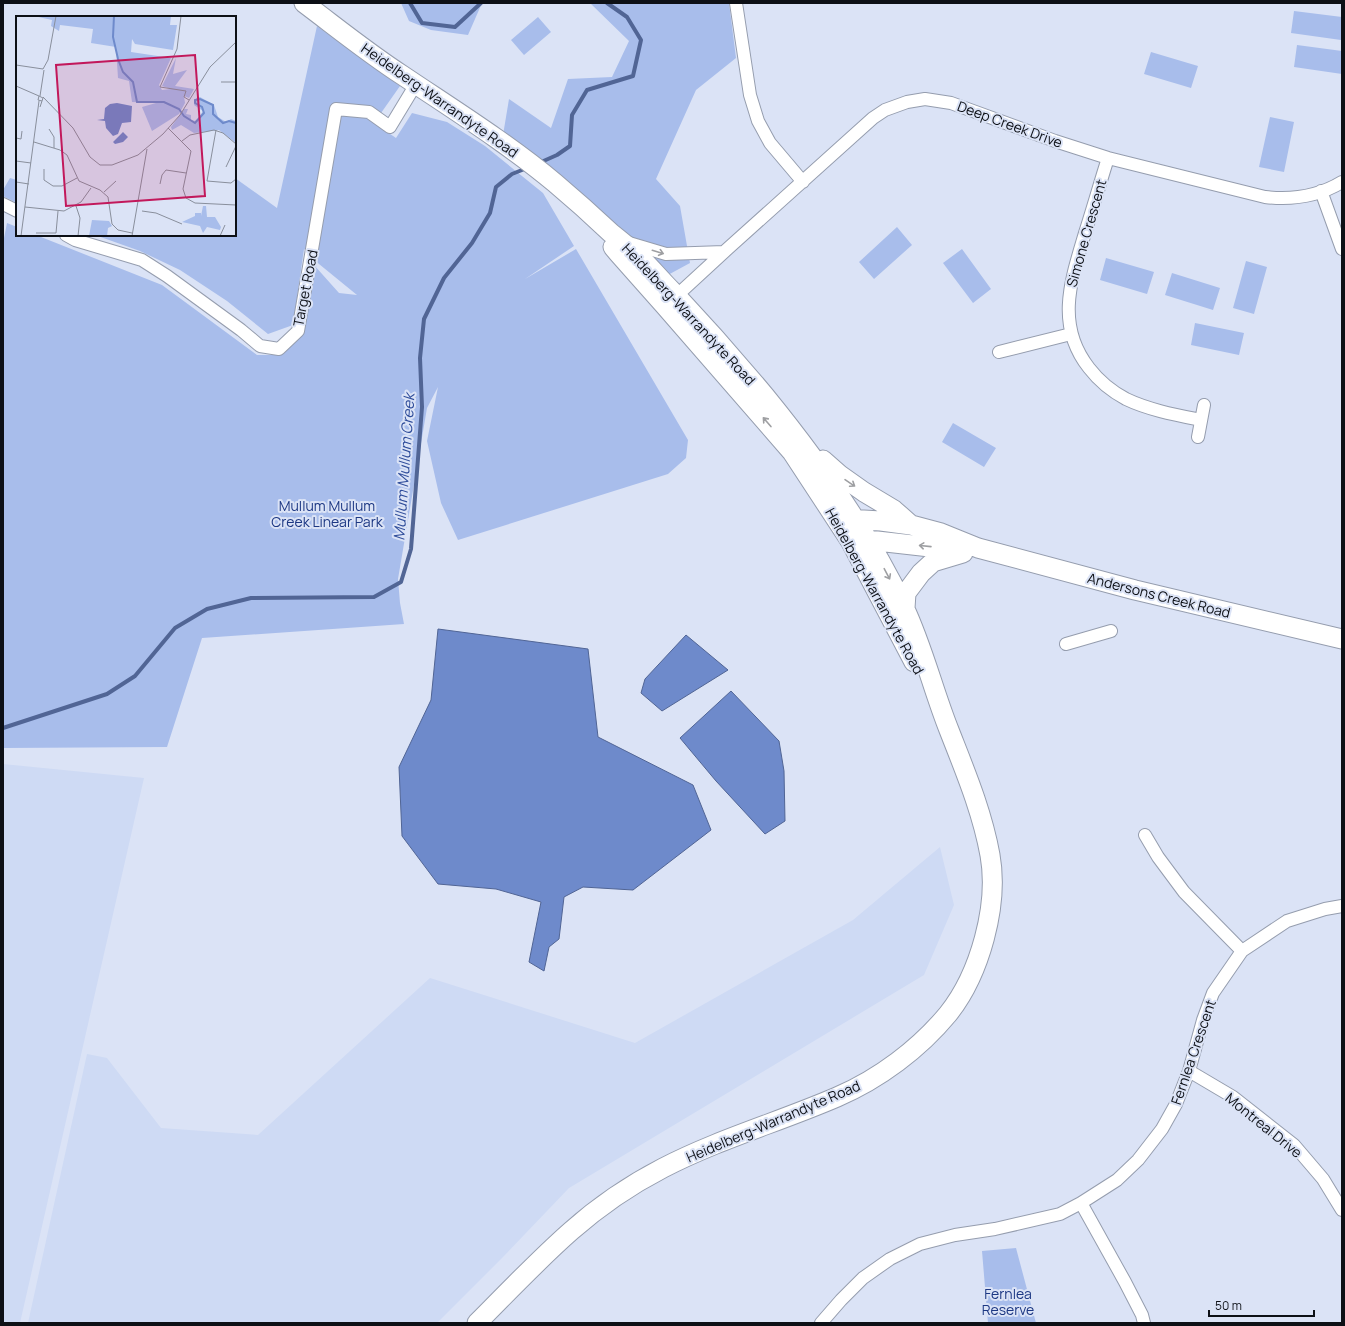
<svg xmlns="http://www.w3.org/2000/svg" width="1345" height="1326" font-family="Manrope,sans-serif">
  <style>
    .built { fill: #cedaf4 }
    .green { fill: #a8bdeb }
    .water { fill: #6e8acb; stroke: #516595 }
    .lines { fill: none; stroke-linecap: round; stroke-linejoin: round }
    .stream { stroke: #516595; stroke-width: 4 }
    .minor-casing { stroke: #959dae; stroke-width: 14 }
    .primary-casing { stroke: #959dae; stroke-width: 21 }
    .minor { stroke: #fff; stroke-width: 12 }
    .primary { stroke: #fff; stroke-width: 19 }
    .oneway { stroke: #9e9fa2 }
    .labels { text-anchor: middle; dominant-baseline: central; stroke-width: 4; stroke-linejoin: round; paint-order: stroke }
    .street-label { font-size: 14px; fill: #0d1016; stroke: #dbe3f6 }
    .park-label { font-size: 14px; fill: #1c3783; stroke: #dbe3f6 }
    .water-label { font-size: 15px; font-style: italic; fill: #2e4c9a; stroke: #dbe3f6 }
    .inset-river { fill: none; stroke: #6e8acb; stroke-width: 2 }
    .inset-road { fill: none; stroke: #898f9c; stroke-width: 1 }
    .view { fill: #c2185b; fill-opacity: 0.15; stroke: #c2185b; stroke-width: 2 }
    .inset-edge { fill: none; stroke: #0d1016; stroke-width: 2 }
  </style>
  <rect width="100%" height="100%" fill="#dbe3f6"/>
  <!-- built -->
  <path class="built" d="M3,764L144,778L20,1323H3Z
    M940,847L954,905L924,975L569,1188L502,1258L437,1323H28L87,1054L107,1058L161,1128L258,1135L430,978L635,1043L853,920Z"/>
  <!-- green -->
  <path class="green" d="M401,3H482L468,35L431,30L409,21Z
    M590,3H729L736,58L696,90L656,179L680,206L690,263L666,276L502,141L509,99L551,128L568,79L612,77L629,41Z
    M1294,11L1342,17L1341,40L1291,33Z
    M538,17L551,32L524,55L511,40Z
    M317,26L400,86L374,123L396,138L412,113L447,122L485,146L543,193L574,246L525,279L576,249L688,440L686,458L668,474L458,540L441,503L427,441L438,387L449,366L427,408L398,579L400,603L404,624L202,638L167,747L3,748V243L7,223L17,227V235H36L162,285L257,355H277L302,335L314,265L339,293L357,295L319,264L304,249L293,325L268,334L227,301L180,270L140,251L95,235H235V178L277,208Z
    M1297,45L1342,51V74L1294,67Z
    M1151,52L1198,66L1191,88L1144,74Z
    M1270,117L1294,122L1284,172L1259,167Z
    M10,178L17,180V203L3,196V190Z
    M897,227L912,245L874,279L859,262Z
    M962,249L991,289L973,303L943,263Z
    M1106,258L1154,272L1147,294L1100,280Z
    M1246,261L1267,267L1254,314L1233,308Z
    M1172,273L1220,288L1213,310L1165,295Z
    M1195,323L1244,333L1239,355L1191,345Z
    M953,423L996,448L984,467L942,442Z
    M1016,1248L1036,1323H988L982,1251Z"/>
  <!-- water -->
  <path class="water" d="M438,629L588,649L598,737L693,785L711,830L633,890L583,887L564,897L559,939L549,947L544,971L529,962L541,902L496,889L438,884L402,836L399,767L431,700Z
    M686,635L728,670L662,711L641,693L645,679Z
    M731,691L779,741L784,771L785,821L765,834L716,781L680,738Z"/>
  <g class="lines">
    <!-- stream -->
    <path class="stream" d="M410,3L422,23L455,27L481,3
      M539,163L557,155L570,146L572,115L587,90L633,76L641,40L627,17L607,3
      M3,728L107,694L135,676L175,628L207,609L251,598L374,597L401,582L411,549L422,407L420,358L424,319L444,278L472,243L490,213L496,187L512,174L527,168"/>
    <defs>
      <path id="minor" d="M736,3L750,95L758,121L770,143L803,182
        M1108,158C1100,183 1093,208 1085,233C1071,280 1055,325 1089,368C1099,381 1111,391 1126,399C1149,410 1176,415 1201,420
        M1321,191L1342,249
        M3,204L17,211
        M66,235L75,240L142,260L167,276L241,330L260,346L279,349L298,331L336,109L369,112L390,127L416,84
        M629,243L666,254L724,252
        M673,299L724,252L873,118L885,110L907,102L925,99L951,103L1055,141L1108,158L1265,197C1291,200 1319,196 1342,182
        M999,352L1071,334
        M1198,437L1204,405
        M1066,644L1111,631
        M1145,835L1158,857L1184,892L1242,951
        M1189,1071L1233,1097L1294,1145L1323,1179L1342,1210
        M1081,1203L1125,1282L1142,1315L1144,1323
        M821,1323L841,1300L863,1278L890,1259L920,1244L955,1235L995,1229L1060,1214L1081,1203L1117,1180L1138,1160L1162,1129L1176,1104L1189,1071L1203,1020L1213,993L1242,951L1287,921L1325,909L1342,906"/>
      <path id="primary" d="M304,3C336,27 368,53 402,75C454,110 507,143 555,183C574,199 593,216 611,233C621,241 631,249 640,257C651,268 661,280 672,291C704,325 735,360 765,396C818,461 868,531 904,607C923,647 933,690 949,730C965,771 982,811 990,855C999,905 980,974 948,1014C919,1049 879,1079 837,1097C779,1122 719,1139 663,1168C632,1184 597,1208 571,1231C538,1260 508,1292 477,1323
        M613,247L618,253L665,306L792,452L851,542L914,662
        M823,460L840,475L864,492L894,510L911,525
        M846,519L881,521L911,525L941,533L978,548L1135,590L1342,639
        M859,541H877L939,548H966
        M905,608L906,593L921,573L933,562L963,553"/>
    </defs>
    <!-- minor casing -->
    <use href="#minor" class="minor-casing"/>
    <!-- primary casing -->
    <use href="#primary" class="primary-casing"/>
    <!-- minor -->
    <use href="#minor" class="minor"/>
    <!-- primary -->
    <use href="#primary" class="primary"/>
  </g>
  <!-- one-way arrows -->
  <defs><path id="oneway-shaft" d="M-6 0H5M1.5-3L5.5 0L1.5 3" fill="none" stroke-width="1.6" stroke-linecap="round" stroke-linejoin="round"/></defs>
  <g class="oneway">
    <use href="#oneway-shaft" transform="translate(658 252) rotate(17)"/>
    <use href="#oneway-shaft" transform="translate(767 422) rotate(-131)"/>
    <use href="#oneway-shaft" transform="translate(850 483) rotate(34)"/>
    <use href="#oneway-shaft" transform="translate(925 546) rotate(-174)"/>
    <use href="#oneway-shaft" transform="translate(887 574) rotate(62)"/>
  </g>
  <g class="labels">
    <!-- street labels -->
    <g class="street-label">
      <text transform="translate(440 100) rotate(35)">Heidelberg-Warrandyte Road</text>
      <text transform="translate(1010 124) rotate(20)">Deep Creek Drive</text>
      <text transform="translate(1086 233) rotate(-74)">Simone Crescent</text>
      <text transform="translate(305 288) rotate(-79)">Target Road</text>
      <text transform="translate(689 314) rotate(47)">Heidelberg-Warrandyte Road</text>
      <text transform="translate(875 591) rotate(61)">Heidelberg-Warrandyte Road</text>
      <text transform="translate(1159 595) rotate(14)">Andersons Creek Road</text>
      <text transform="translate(1193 1052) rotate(-71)">Fernlea Crescent</text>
      <text transform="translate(773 1121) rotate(-23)">Heidelberg-Warrandyte Road</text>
      <text transform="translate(1264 1125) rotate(39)">Montreal Drive</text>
    </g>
    <!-- park labels -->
    <g class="park-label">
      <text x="327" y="505">Mullum Mullum<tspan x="327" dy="16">Creek Linear Park</tspan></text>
      <text x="1008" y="1293">Fernlea<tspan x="1008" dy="16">Reserve</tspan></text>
    </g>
    <!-- water labels -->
    <g class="water-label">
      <text transform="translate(404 467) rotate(-86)">Mullum Mullum Creek</text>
    </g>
  </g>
  <!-- overview -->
  <g transform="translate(16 16)">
    <rect width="220" height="220" fill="#dbe3f6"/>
    <path d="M18,0H155L154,9H161L157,34L119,28L116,23L115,36L155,42L143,69L146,74L155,73L146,70L160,42L157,58L171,54L159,70L178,73L173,82L168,80L169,87L163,98L136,115L126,91L140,87L116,86L113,65L102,62L100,31L75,27L77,13L44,9L43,15L35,10L36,4ZM184,81L198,89L202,101L210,106L215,103L220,105V127L203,114L178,117L165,109L156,114L155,111L168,93H172L170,98L175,99V104L179,105L183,101L187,95L178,89L180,82ZM187,190H190L191,201H199L205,211L204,214L191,211L187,217L184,210L166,206L179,200V197H185V200ZM76,204L93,205L96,210L92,212L91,220H73Z" fill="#a8bdeb"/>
    <path d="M101,87L116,90L115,106L106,107L102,118L97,120L90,112L89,105L81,104L88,103L89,92L94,88ZM107,116L112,121L107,126L99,128L97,126Z" fill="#6e8acb"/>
    <path class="inset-river" d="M98,0L97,21L102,43L107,56L117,66L121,86H148L163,93L168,100L179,107L188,97L186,91L179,87V84L184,83L197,89V98L207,107L213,105L220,107"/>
    <path class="inset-road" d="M165,0L161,33L144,71L170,75L168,81L173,84M0,49L27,53M27,53L32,44L40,0M205,66H220M0,70L23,80M24,80L28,54M27,81L57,112L74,141L84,149H96L122,139L147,118L164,99L194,51L220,26M24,91L27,82L23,80L22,84L26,85M152,112L175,135L167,173L170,182L179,187L220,189M33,113L38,121V132M200,114L191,165L215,167L220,163M0,122L5,123L6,115M166,125L174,119L198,114L207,117L220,128M18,126L44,134L51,139L63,165L84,174L92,181L96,208L102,214L116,217M0,145L15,147M210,151L220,130M28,153V164L37,170H46L61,162M0,166L13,168M144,168L146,159L150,154L170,157M88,176L100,165M60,190L64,202L62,220M9,191L48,195L65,186L75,172M126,195L140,197L166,208M20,217H40L42,195M5,220L23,85M116,220L131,133M204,220L209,209"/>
    <path class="view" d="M179,39L189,180L50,190L40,49Z"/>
    <rect width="220" height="220" class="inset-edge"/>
  </g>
  <!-- border -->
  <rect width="1345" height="1326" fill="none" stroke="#0d1016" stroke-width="8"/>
  <!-- scale -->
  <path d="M1209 1310v6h105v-6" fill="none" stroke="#0d1016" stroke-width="2"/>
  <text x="1215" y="1310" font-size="12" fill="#0d1016" stroke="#dbe3f6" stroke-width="3" paint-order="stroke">50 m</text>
</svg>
